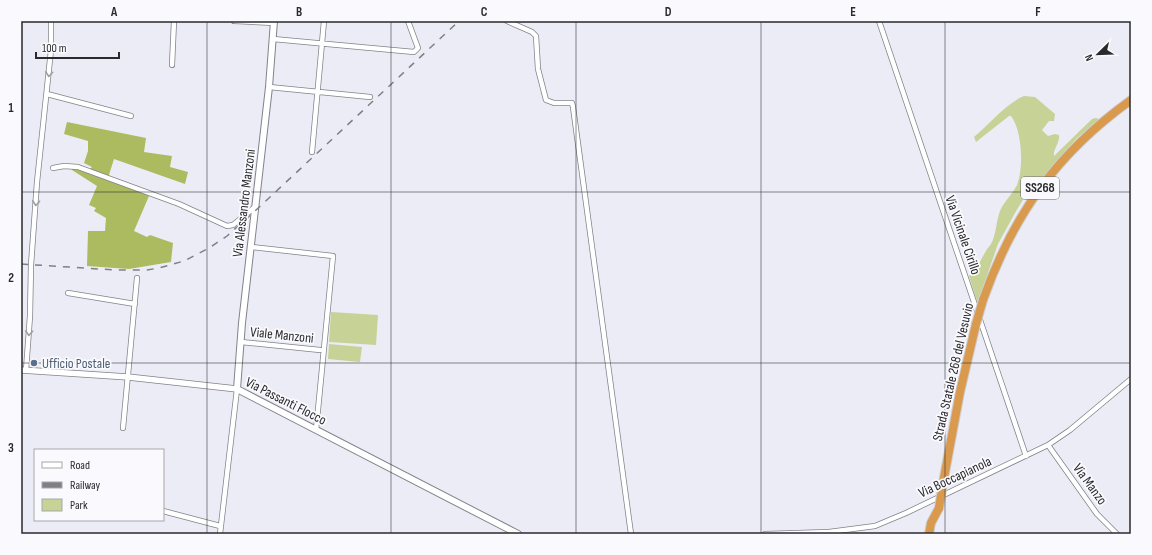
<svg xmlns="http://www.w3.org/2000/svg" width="1152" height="555" font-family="'Sofia Sans Condensed',sans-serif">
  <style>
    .green { fill: #c7d297 }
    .forest { fill: #acbb5f }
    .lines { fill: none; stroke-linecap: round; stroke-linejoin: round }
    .minor-casing { stroke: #82828b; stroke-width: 6 }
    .tertiary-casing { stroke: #82828b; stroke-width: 7 }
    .secondary-casing { stroke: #82828b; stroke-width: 8 }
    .trunk-casing { stroke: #cccccd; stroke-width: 10 }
    .minor { stroke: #fff; stroke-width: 4.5 }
    .tertiary { stroke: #fff; stroke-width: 5.5 }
    .secondary { stroke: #fff; stroke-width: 6 }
    .trunk { stroke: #da9a4e; stroke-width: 8 }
    .rail { stroke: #7f7f85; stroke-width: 1.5; stroke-dasharray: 7 7; stroke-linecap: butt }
    .trunk-bridge-casing { stroke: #cccccd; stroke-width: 10; stroke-linecap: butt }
    .trunk-bridge { stroke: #da9a4e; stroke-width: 8 }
    .oneway { stroke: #9f9fa0 }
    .grid { fill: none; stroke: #2a2a2d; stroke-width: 1; stroke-opacity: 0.55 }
    .service-dot { fill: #5c6f8a; stroke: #fafafe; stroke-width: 1.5 }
    .labels { text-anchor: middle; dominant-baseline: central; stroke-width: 3.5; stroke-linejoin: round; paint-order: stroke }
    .shield { fill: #fafafe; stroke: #68686c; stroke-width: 1 }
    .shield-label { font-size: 13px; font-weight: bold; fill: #2a2a2d }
    .street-label { font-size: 14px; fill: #2a2a2d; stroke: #fafafe }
    .service-label { font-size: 14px; fill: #4e5e75; stroke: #fafafe; text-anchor: start }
    .neatline { fill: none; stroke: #2a2a2d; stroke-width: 1.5 }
    .grid-label { font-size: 13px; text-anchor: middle; font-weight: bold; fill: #2a2a2d }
  </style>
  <rect width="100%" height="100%" fill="#ececf6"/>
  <!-- green -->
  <path class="green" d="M1024,96L1035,97L1055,114L1054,121H1049L1042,130L1048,136L1055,134L1059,135C1060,143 1053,149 1054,156L1092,119L1095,118L1100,119L1077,138L1032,190H1029L1015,213L998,244L978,301H977L969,276C978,268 980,261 986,251C987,248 990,246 991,244C996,235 996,223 999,214C1002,203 1012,195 1017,185C1024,168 1022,130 1011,116H1009L976,142L974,137C988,125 1008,102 1024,96Z
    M331,312L378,315L376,345L329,342Z
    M329,344L362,347L360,362L328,359Z"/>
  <!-- forest -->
  <path class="forest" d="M67,122L146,138L144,152L172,156L170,167L188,172L185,184L114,159L108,178L149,196L134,231L147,237L150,235L173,243L171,262L129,269L87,266L88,231H105L106,218L94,211L96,208L89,205L97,186L72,170L74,166L88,171L92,167L84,163L88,151V141L64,134Z"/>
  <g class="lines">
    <defs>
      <path id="minor" d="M234,21L274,23
        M507,21L532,32L536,36L538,69L546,100L554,103H572L573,107L631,534
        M879,21L1026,456
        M273,39L414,52L418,48L408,21
        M172,65L174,21
        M269,87L370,97
        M47,94L131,116
        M312,152L324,21
        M53,168L64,166L78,167L179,204L227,226L233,225L256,206
        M251,247L333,256L316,430
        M68,293L135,304
        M241,342L320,350
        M26,370L30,316L31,265L37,182L51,50V21
        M123,428L137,278
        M1048,445L1097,514L1117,534
        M163,511L220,526
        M220,534L237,389
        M765,534L829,532L875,526L906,513L1048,445L1070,430L1131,379"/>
      <path id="tertiary" d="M21,370L128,377L237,389"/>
      <path id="secondary" d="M274,21L269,87L242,323L237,389L518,534"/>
      <path id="trunk" d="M983,300C1013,215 1057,153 1131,100
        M943,483L960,392L976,324
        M929,534L931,523L939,508"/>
    </defs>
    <!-- minor casing -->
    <use href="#minor" class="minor-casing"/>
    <!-- tertiary casing -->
    <use href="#tertiary" class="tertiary-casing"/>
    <!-- secondary casing -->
    <use href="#secondary" class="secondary-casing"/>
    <!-- trunk casing -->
    <use href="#trunk" class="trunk-casing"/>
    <!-- minor -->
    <use href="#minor" class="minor"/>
    <!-- tertiary -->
    <use href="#tertiary" class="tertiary"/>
    <!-- secondary -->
    <use href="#secondary" class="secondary"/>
    <!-- trunk -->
    <use href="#trunk" class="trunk"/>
    <!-- rail -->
    <path class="rail" d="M21,264L115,270H147L159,268L184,261L209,248L227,236L255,211L459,21"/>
    <defs>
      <path id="trunk-bridge" d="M976,324L983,300
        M939,508L943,483"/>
    </defs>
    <!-- trunk-bridge casing -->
    <use href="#trunk-bridge" class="trunk-bridge-casing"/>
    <!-- trunk-bridge -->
    <use href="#trunk-bridge" class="trunk-bridge"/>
  </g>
  <!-- one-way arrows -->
  <defs><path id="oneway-chevron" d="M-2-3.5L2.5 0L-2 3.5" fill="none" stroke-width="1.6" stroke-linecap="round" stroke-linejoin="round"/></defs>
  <g class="oneway">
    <use href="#oneway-chevron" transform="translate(49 74) rotate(95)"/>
    <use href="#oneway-chevron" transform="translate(36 203) rotate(94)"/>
    <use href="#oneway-chevron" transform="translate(29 333) rotate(93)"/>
  </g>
  <!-- grid -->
  <path class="grid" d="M207,21V534M391,21V534M576,21V534M761,21V534M945,21V534M21,192H1131M21,363H1131"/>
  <!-- markers -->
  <circle class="service-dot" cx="34" cy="363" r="4"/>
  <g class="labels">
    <!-- shield labels -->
    <rect class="shield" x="1021" y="177" width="38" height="22" rx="3"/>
    <g class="shield-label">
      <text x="1040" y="188">SS268</text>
    </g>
    <!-- street labels -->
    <g class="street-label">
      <text transform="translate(244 203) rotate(-83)">Via Alessandro Manzoni</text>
      <text transform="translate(963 235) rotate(71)">Via Vicinale Cirillo</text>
      <text transform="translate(282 335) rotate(6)">Viale Manzoni</text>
      <text transform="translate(953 372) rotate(-77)">Strada Statale 268 del Vesuvio</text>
      <text transform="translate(286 401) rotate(27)">Via Passanti Flocco</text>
      <text transform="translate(955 477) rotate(-25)">Via Boccapianola</text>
      <text transform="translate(1090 484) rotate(54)">Via Manzo</text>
    </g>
    <!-- service labels -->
    <g class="service-label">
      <text x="42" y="363">Ufficio Postale</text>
    </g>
  </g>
  <!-- border -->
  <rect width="1152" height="555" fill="none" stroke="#fafafe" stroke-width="44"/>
  <!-- legend -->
  <rect x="34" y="449" width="130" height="72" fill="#fafafe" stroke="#a7a7aa"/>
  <rect x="42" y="462" width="20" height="6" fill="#ffffff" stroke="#a7a7aa"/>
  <text x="70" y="469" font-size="12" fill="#2a2a2d">Road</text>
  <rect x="42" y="482" width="20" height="6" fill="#7f7f85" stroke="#a7a7aa"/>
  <text x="70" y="489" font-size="12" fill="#2a2a2d">Railway</text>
  <rect x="42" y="499" width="20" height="12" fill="#c7d297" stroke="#a7a7aa"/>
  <text x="70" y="509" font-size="12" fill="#2a2a2d">Park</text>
  <!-- north arrow -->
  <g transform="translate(1098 54) rotate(247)" stroke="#fafafe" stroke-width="3" paint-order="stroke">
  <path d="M0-3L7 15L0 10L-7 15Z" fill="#2a2a2d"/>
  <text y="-6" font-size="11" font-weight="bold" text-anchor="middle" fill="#2a2a2d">N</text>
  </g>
  <!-- scale -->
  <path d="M36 52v6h83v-6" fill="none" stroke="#2a2a2d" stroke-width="2"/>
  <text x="42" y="52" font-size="12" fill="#2a2a2d" stroke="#fafafe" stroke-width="3" paint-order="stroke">100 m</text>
  <rect x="22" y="22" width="1108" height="511" class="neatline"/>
  <g class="grid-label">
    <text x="114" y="16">A</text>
    <text x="299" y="16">B</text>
    <text x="484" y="16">C</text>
    <text x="668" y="16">D</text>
    <text x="853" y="16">E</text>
    <text x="1038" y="16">F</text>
    <text x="11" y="112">1</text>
    <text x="11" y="282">2</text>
    <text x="11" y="452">3</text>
  </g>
</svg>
